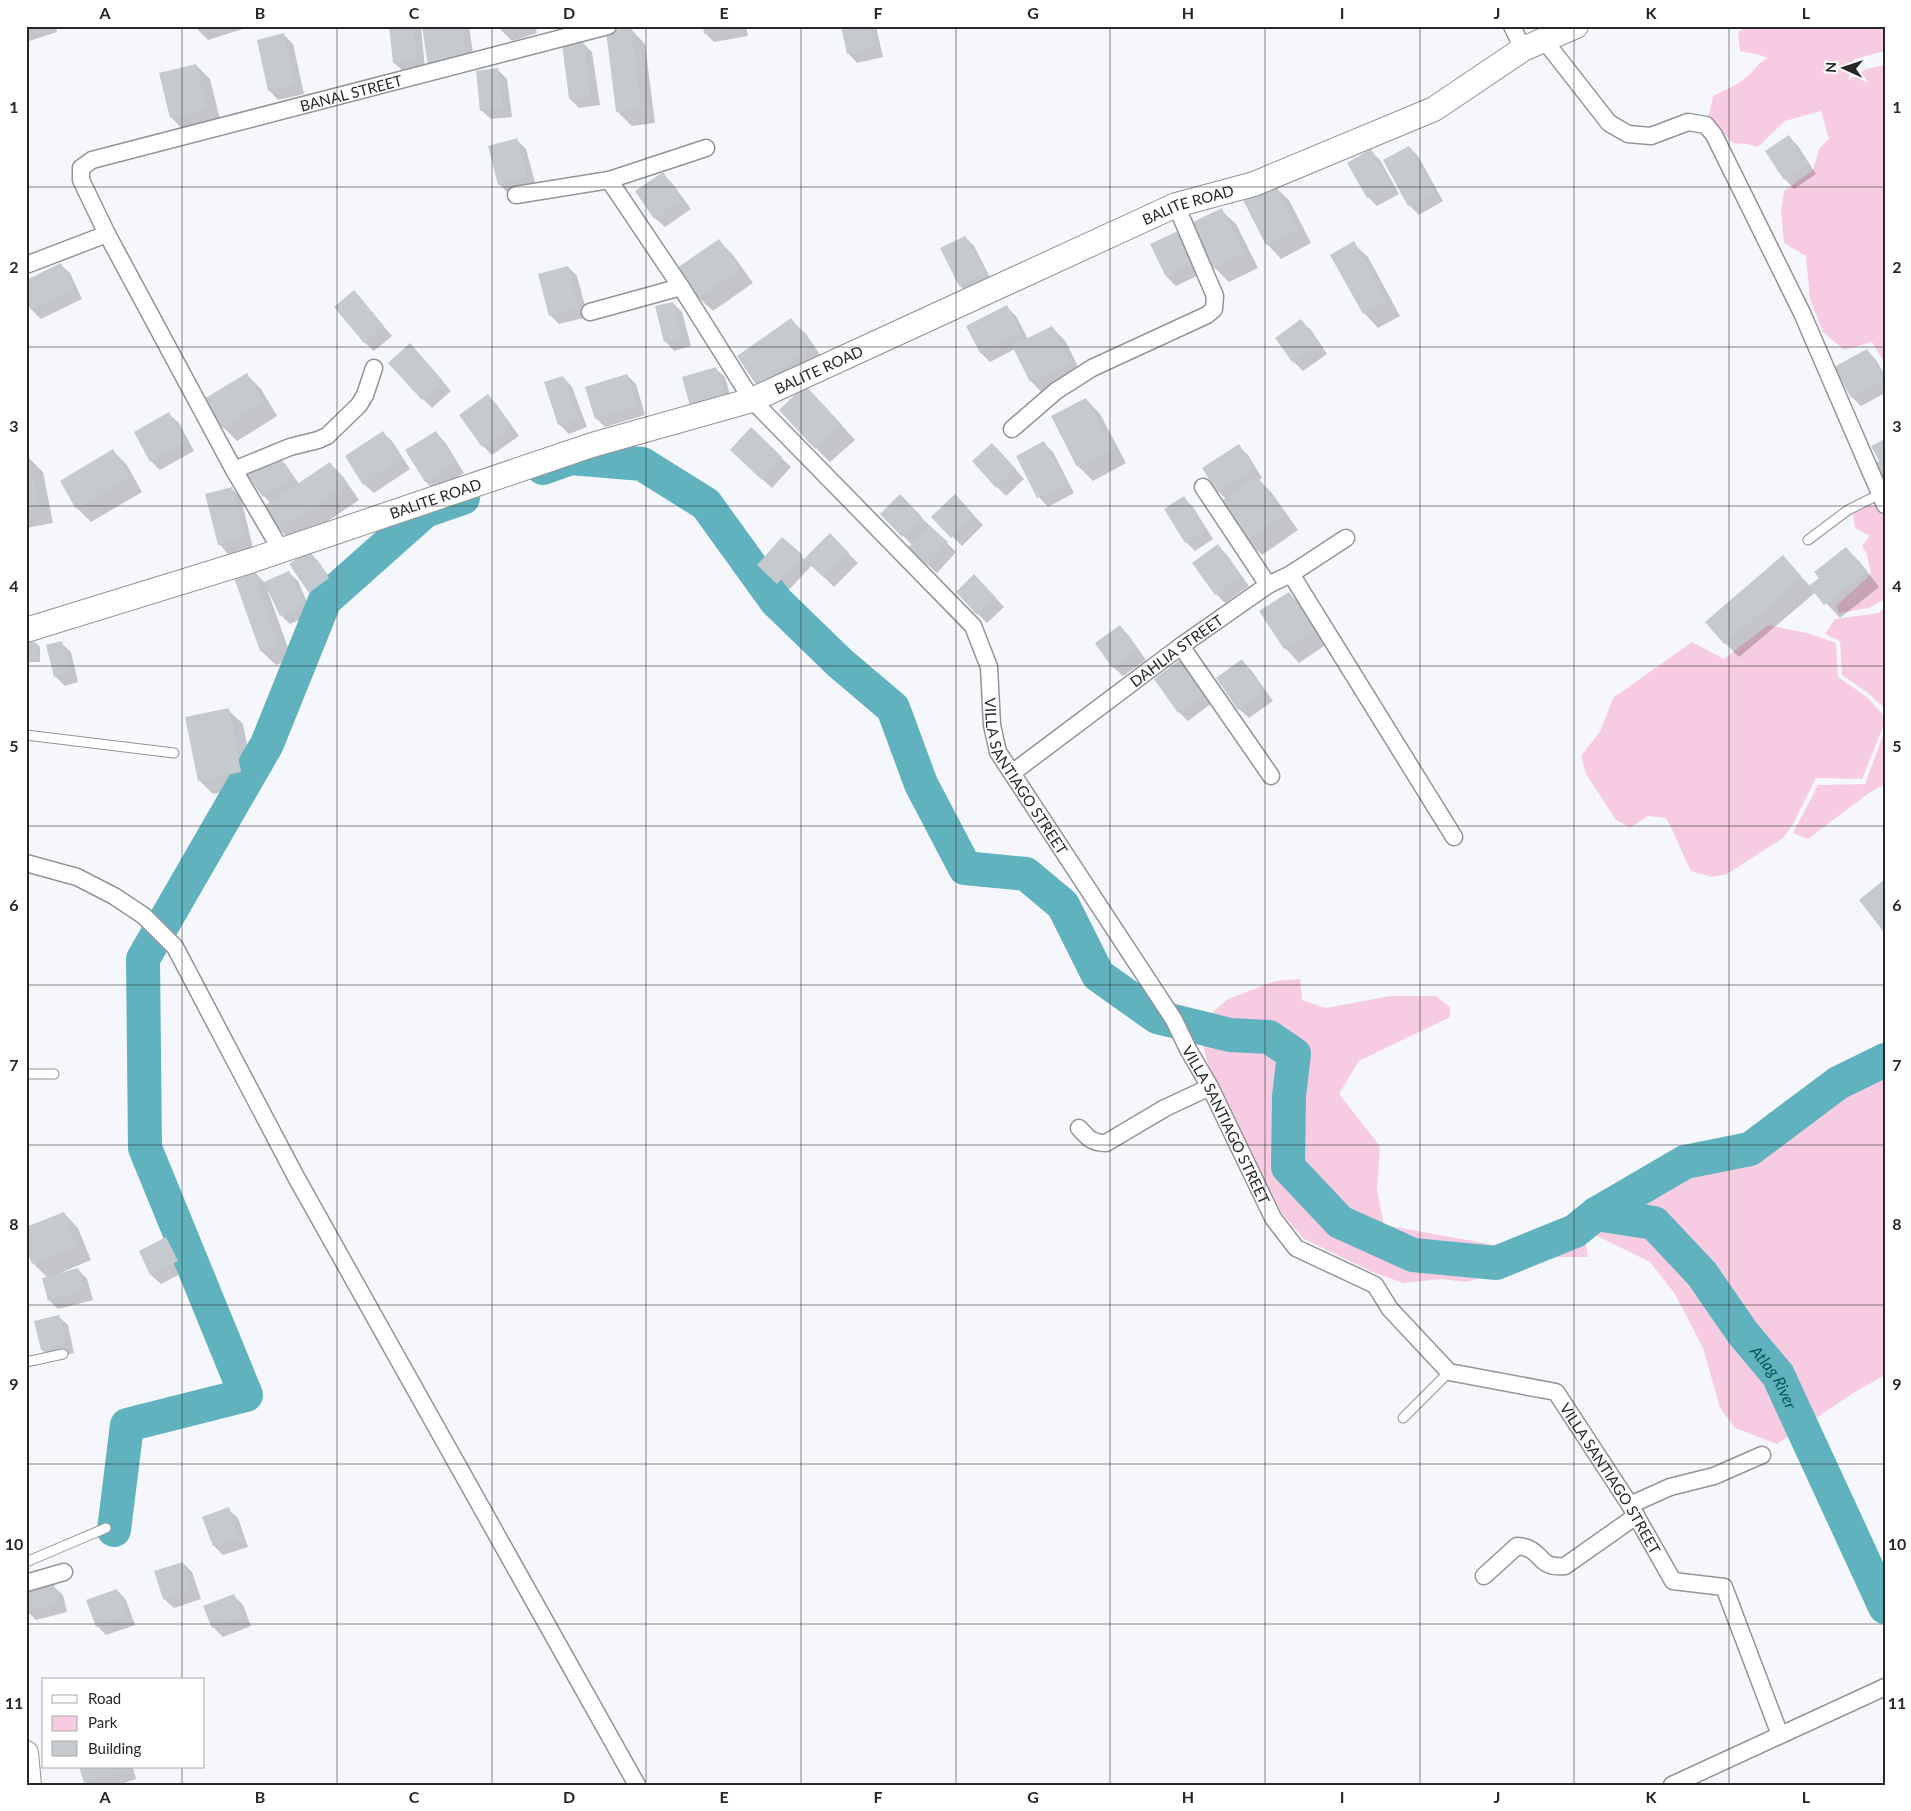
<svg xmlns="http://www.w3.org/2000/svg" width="1911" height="1811" font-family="Lato,sans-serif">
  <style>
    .green { fill: #f7cce3 }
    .shadow { fill: #0003 }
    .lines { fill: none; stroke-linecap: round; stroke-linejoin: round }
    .river { stroke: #60b3be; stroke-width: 34 }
    .building { fill: #c5cacf }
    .lane-casing { stroke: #93949a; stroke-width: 11 }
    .street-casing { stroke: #93949a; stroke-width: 19 }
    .secondary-casing { stroke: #93949a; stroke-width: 26 }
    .lane { stroke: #fff; stroke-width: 9 }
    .street { stroke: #fff; stroke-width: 16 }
    .secondary { stroke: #fff; stroke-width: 24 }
    .grid { fill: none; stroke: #27272a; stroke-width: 1; stroke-opacity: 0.55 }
    .labels { text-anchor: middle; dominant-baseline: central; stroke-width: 4.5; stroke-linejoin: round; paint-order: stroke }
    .street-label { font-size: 15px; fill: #27272a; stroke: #fff }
    .water-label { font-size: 16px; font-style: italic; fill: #07535c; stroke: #fff }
    .neatline { fill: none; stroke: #27272a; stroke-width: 2 }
    .grid-label { font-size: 16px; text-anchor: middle; font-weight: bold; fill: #27272a }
  </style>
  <rect width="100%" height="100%" fill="#f5f7fd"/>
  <!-- green -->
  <path class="green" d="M1748,26H1885V51L1854,59L1848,80L1866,69L1885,65V364L1872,342L1844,350L1823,332L1810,299L1806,256L1784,243L1781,211L1784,191L1813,170L1819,149L1829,139L1821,111L1785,121L1758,147L1747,144L1733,143L1708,119L1713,96C1725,90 1737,85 1748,76C1757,68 1755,65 1768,58L1756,54L1740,51L1738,32Z
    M1866,505L1885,508V599L1868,608L1839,613L1836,606L1871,574L1867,554L1862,546L1870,536L1855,528L1853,514Z
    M1885,608V709L1868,693L1842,675L1840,641L1825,634L1835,619L1878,613Z
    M1768,625L1807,633L1836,643L1838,677L1867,697L1885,717V722L1862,779L1816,778L1792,826L1783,838L1727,874L1712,877L1691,871C1682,854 1676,835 1666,818L1648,816L1630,828L1616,820L1586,774L1581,756L1601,730L1613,698L1692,642L1724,659Z
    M1885,730V784L1869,793L1808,839L1793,833L1818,785L1865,784Z
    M1300,979L1302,1000L1326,1008L1390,996H1436L1450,1007V1017L1359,1061L1339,1094L1380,1146L1377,1190L1384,1225L1495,1245L1551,1224L1556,1229L1565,1226L1586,1245L1588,1257H1552L1466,1282L1442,1279L1403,1283L1370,1271L1304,1239L1281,1212L1221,1096L1210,1073L1198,1025L1228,999L1275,981Z
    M1885,1052V1375L1855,1392L1777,1444L1735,1428L1720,1408L1703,1348L1675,1294L1650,1262L1591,1233L1577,1217L1674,1154L1741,1139Z"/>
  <!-- shadow -->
  <path class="shadow" d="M26,26H56L57,32L26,42Z
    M194,26H252L208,40Z
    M390,26H421L425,69L404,72L394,63Z
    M424,26H469L475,67Z
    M501,26H535L537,33L512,41L503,32Z
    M704,26H746L748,36L714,42L705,33Z
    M842,26H876L883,57L857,63L848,53Z
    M631,29L645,44L655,123L632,126L617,111Z
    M284,35L293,44L304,94L278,100L269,90Z
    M583,43L592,52L600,105L579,108L570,99Z
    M196,65L210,79L221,123L185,132L171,117Z
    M498,70L507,79L512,117L491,119L481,110Z
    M1789,137L1798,146L1816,174L1794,189L1785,179L1767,152Z
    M517,140L526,149L536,186L509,194L499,184Z
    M1409,147L1418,156L1443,201L1419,215L1409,205L1385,161Z
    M1371,151L1380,160L1399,194L1377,206L1368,197Z
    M663,174L672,183L691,209L665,227L655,218L637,192Z
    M1274,186L1289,200L1311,243L1281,259L1267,244Z
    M1221,210L1236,224L1258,268L1229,282L1215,268Z
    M1178,232L1188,242L1203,273L1176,286L1167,277Z
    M965,237L974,246L993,283L970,295L960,286L942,249Z
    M719,241L733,255L753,283L713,311L698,297Z
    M1353,243L1368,257L1400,316L1378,328L1364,313Z
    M60,264L70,273L82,299L41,319L32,310L26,298Z
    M568,267L577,276L588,317L559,324L550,315Z
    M354,292L392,336L374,351L364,342Z
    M673,303L682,312L691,346L674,351L665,341Z
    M1007,307L1016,316L1028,339L1052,327L1066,342L1083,377L1045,396L1031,381L1015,349L990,362L981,353L968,327Z
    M791,320L806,334L825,362L758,385Z
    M1301,321L1311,330L1327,354L1303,371L1294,362Z
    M1867,350L1876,360L1885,375V393L1861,406L1852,397Z
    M419,354L451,391L432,408L423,399Z
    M715,368L725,377L733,405H692Z
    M246,374L261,389L277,416L237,441L223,427Z
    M627,375L636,384L645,415L605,427L596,418Z
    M563,377L572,387L587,427L569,434L559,424Z
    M488,396L497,405L519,436L492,455L483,446Z
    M1086,399L1100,414L1126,463L1093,481L1078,466L1053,417Z
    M820,401L855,440L830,462L816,448Z
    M169,414L179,423L194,451L160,470L151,461Z
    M751,429L791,467L772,488L741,459Z
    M382,432L392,441L410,469L374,493L364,484Z
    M436,433L445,442L464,473L435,491L426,482L407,451Z
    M1044,443L1053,452L1074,493L1048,507L1039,497L1017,457Z
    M1238,446L1248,455L1262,478L1259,480L1271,492L1298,530L1262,555L1247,541L1226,499L1218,491Z
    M113,451L127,465L142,492L91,522L77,508Z
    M1001,453L1024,479L1006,496L997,487Z
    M277,455L286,465L299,484L330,463L344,478L359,500L294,544L280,530L265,508L271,504L264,496Z
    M26,458H29L43,472L53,523L26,528Z
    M231,488L241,498L253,548L228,554L219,544Z
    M900,496L956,552L937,573L919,557L912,545L882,514Z
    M955,496L983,525L962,546L933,517Z
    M1183,498L1193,507L1213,539L1195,551L1186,542Z
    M830,535L858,563L834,587L812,565L787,592L768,575L782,539L805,560Z
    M1218,546L1227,555L1249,586L1225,603L1216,594Z
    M1846,548L1860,562L1879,587L1840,618L1816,592L1739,657L1725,643L1783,557L1810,586L1820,578Z
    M308,551L318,561L337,588L320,601L310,592L291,564Z
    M250,567L265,583L288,572L298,581L312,614L290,624L281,615L270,591L268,592L292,659L276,665L261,651L234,573Z
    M984,585L1004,607L987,623L978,614Z
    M1289,593L1303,607L1327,644L1299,663L1285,648Z
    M1120,626L1129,636L1146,660L1123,676L1113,667L1096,643Z
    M26,643H36L40,647V662H26Z
    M61,643L71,652L78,682L65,686L55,676Z
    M1241,661L1251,670L1273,701L1249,718L1239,709L1217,678Z
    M1180,662L1189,671L1212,703L1188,721L1179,712Z
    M228,710L243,724L255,786L213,794L199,780Z
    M64,1213L78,1228L91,1260L60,1273V1274L78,1269L87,1279L93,1300L58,1309L49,1300L48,1278L33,1263Z
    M166,1239L175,1248L186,1271L161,1284L151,1275L140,1252Z
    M58,1316L68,1325L74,1353L52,1359L42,1350L35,1322Z
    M228,1509L238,1518L248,1547L223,1555L214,1546L204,1517Z
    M183,1563L192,1572L201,1599L174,1608L164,1599L155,1572Z
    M53,1586L63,1595L67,1612L36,1620L27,1611Z
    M117,1590L126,1600L135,1625L106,1635L97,1626Z
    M234,1596L243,1605L251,1626L223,1637L213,1627Z
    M80,1767H133L136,1779L118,1785H87Z"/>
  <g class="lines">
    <!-- river -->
    <g class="river">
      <path d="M543,468L571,458L642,464L706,504L776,601L840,663L893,708L921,784L965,868L1026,874L1063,905L1098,975L1157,1017L1230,1035L1269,1037L1294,1054L1289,1096L1288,1167L1340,1222L1413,1255L1496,1263L1575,1231L1596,1214L1685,1162L1750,1149L1838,1083L1885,1060"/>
      <path id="s1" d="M1596,1214L1654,1223L1702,1274L1742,1332L1778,1375L1885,1607"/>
      <path d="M114,1530L127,1425L246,1395L145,1148L143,959L267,744L325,600L425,511L463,498"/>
    </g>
  </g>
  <!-- building -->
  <path class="building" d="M389,26H413L417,60L393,63Z
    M422,26H462L467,57L428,66Z
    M500,26H520V27L502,32Z
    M703,26H738V27L704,34Z
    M841,26H869L874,48L847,54Z
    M631,28L641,109L616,112L606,31Z
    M284,33L295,85L268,91L257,40Z
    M583,42L591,96L569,99L562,44Z
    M196,64L207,109L170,118L159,73Z
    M498,68L503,108L480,111L476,71Z
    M1789,135L1808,164L1784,180L1765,151Z
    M517,138L527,177L498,185L488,146Z
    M1409,146L1435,191L1408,206L1383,160Z
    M1371,149L1391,184L1367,198L1347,163Z
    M663,172L682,200L654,219L635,191Z
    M1275,184L1297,229L1266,245L1243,200Z
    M1222,208L1244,253L1214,269L1191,223Z
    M1178,231L1194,264L1166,277L1150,244Z
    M965,236L985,274L959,286L940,248Z
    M719,239L740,269L697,298L677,268Z
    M1354,241L1386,301L1363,314L1330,255Z
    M61,263L74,289L31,310L26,301V280Z
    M568,266L579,308L549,316L538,274Z
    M354,290L384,326L364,343L334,307Z
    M673,302L682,337L664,342L655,306Z
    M1007,305L1021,333L980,353L966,326Z
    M791,318L812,347L757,386L737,356Z
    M1301,319L1319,344L1293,363L1275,338Z
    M1052,326L1070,362L1030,382L1012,346Z
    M410,343L443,381L422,400L388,363Z
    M1867,349L1884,380L1851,398L1834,367Z
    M716,367L725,396L690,406L682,377Z
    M247,373L264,402L222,428L204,399Z
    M627,374L637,406L595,419L585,387Z
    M563,376L578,418L558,425L544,382Z
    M805,385L842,425L815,449L779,410Z
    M488,394L511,426L482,447L459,415Z
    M1086,398L1113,449L1077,467L1051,416Z
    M169,412L186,442L150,462L134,432Z
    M751,427L782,457L762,480L730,450Z
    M383,431L401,459L363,485L345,456Z
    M436,431L456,463L425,482L405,450Z
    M1885,439V485L1874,464L1879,461L1871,446Z
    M1044,441L1066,484L1037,498L1016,456Z
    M992,443L1016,469L996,488L972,461Z
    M1239,444L1254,468L1217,492L1202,468Z
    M113,449L129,477L76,509L60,481Z
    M277,454L292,476L263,497L247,475Z
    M26,457H29L39,508L26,511Z
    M330,462L346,485L279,530L263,507Z
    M1257,476L1284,515L1247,541L1219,503Z
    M232,487L245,538L218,545L205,494Z
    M900,494L922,517L902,537L880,514Z
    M955,494L974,515L951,538L931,517Z
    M1184,496L1205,530L1185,543L1164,509Z
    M929,525L948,542L927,565L908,548Z
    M830,533L849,553L824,578L804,559Z
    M782,537L803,555L777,584L757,565Z
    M1218,544L1241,576L1215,595L1192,563Z
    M1846,547L1866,572L1824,605L1809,586L1819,578L1814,572Z
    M309,550L329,578L309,593L289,564Z
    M1783,555L1802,577L1724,644L1705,622Z
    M250,566L278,645L260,651L232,572Z
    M289,571L304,604L280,616L264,582Z
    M974,574L995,597L977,615L956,592Z
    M1289,592L1314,630L1284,649L1259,611Z
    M1120,625L1137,650L1112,668L1095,643Z
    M62,641L70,673L54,677L46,645Z
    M26,642H36V658H26Z
    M1242,659L1264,691L1238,710L1216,678Z
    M1180,660L1204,694L1178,713L1154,679Z
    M229,708L241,772L198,781L185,717Z
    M1885,879V930L1883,931L1859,900Z
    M64,1212L77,1246L32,1264L26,1248V1227Z
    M166,1237L178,1261L150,1275L139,1251Z
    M78,1268L85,1290L48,1301L42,1278Z
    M59,1315L66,1344L41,1350L34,1321Z
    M229,1507L239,1537L213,1546L202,1517Z
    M183,1562L192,1589L163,1599L154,1571Z
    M54,1584L59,1603L26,1611V1591Z
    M117,1589L127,1615L96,1627L86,1600Z
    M234,1594L242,1616L212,1628L203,1606Z
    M79,1767H127L128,1770L84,1783Z"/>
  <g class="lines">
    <defs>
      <path id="lane" d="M1808,540L1848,510L1880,494
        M26,735L174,753
        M26,1074H54
        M26,1362L63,1354
        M1403,1418L1449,1372
        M26,1562L106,1528"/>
      <g id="street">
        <path d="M1512,26L1523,49"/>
        <path d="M1544,40L1609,123L1628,134L1651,136L1688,122L1706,125L1714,135L1802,313L1885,505"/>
        <path id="s2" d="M609,180L681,287L752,400L973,626L989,667L992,725L998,752L1174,1020L1189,1051L1210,1087L1273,1218L1296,1248L1375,1285L1390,1309L1449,1372L1556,1392L1630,1505L1673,1581L1724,1587L1780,1735"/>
        <path d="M516,195L609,180L706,148"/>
        <path d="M26,265L107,234"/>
        <path d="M590,312L681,287"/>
        <path d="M1012,429L1056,391L1092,368L1207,315L1214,309L1215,296L1176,205"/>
        <path d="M234,470L290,447L318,440L327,436L359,405L365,395L374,368"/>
        <path d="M1203,487L1268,585"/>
        <path id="s3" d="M281,550L234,470L107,234L81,180V168L92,160L608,26"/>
        <path d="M1291,574L1454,837"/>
        <path d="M1181,646L1271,776"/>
        <path id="s4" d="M1012,773L1181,646L1268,585L1291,574L1346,538"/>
        <path d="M26,863L77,877L114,896L144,916L175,947L296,1177L637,1785"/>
        <path d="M1079,1128C1088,1138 1092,1143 1106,1143L1165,1108L1210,1087"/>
        <path d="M1630,1505L1670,1487L1714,1476L1762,1455"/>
        <path d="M1484,1576L1517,1546C1545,1548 1535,1569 1565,1566L1636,1516"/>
        <path d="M26,1583L64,1572"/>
        <path d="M1672,1785L1885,1687"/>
      </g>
      <g id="secondary">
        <path id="s5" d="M26,630L253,560L592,445L752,400L1176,205L1254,184L1434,109L1523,49L1576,26"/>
        <path d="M26,1753L29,1785"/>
      </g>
    </defs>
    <!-- lane casing -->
    <use href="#lane" class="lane-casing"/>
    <!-- street casing -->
    <use href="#street" class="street-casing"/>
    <!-- secondary casing -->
    <use href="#secondary" class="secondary-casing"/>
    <!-- lane -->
    <use href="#lane" class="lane"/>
    <!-- street -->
    <use href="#street" class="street"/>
    <!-- secondary -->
    <use href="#secondary" class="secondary"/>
  </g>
  <!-- grid -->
  <path class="grid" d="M182,26V1680M337,26V1785M492,26V1785M646,26V1785M801,26V1785M956,26V1785M1110,26V1785M1265,26V1785M1420,26V1785M1574,26V1785M1729,26V1785M26,187H1885M26,347H1885M26,506H1885M26,666H1885M26,826H1885M26,985H1885M26,1145H1885M26,1305H1885M26,1464H1885M26,1624H1885M182,1767V1785"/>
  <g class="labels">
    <!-- street labels -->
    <g class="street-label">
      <text stroke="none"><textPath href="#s3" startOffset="714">BANAL STREET</textPath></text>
      <text stroke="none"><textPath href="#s5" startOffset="1240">BALITE ROAD</textPath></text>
      <text stroke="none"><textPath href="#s5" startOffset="835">BALITE ROAD</textPath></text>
      <text stroke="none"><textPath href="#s5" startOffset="430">BALITE ROAD</textPath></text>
      <text stroke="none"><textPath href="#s4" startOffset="205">DAHLIA STREET</textPath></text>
      <text stroke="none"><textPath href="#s2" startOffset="741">VILLA SANTIAGO STREET</textPath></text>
      <text stroke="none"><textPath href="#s2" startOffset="1146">VILLA SANTIAGO STREET</textPath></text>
      <text stroke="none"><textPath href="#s2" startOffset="1701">VILLA SANTIAGO STREET</textPath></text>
    </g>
    <!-- water labels -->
    <g class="water-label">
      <text stroke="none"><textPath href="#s1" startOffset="255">Atlag River</textPath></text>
    </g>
  </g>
  <!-- border -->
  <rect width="1911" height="1811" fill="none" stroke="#ffffff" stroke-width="55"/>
  <!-- legend -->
  <rect x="42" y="1678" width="162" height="90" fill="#ffffff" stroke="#a9a9aa"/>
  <rect x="52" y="1695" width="25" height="8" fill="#ffffff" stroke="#a9a9aa"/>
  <text x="88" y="1704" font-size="15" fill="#27272a">Road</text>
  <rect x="52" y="1716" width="25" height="15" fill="#f7cce3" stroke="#a9a9aa"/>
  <text x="88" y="1728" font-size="15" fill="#27272a">Park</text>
  <rect x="52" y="1741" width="25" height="15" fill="#c5cacf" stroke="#a9a9aa"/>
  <text x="88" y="1754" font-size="15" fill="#27272a">Building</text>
  <!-- north arrow -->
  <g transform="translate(1844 68) rotate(273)" stroke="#ffffff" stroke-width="4" paint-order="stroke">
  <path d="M0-4L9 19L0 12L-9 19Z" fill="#27272a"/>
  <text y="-8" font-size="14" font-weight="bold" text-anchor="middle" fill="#27272a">N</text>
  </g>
  <rect x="28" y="28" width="1856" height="1756" class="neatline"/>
  <g class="grid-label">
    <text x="105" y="19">A</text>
    <text x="260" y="19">B</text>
    <text x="414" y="19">C</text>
    <text x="569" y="19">D</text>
    <text x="724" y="19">E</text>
    <text x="878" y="19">F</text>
    <text x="1033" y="19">G</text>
    <text x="1188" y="19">H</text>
    <text x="1342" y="19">I</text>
    <text x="1497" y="19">J</text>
    <text x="1651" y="19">K</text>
    <text x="1806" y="19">L</text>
    <text x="14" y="113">1</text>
    <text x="1897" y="113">1</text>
    <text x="14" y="273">2</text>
    <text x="1897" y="273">2</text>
    <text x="14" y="432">3</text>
    <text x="1897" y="432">3</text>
    <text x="14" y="592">4</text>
    <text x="1897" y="592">4</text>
    <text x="14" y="752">5</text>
    <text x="1897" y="752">5</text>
    <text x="14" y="911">6</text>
    <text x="1897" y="911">6</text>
    <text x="14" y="1071">7</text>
    <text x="1897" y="1071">7</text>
    <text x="14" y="1230">8</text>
    <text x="1897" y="1230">8</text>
    <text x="14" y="1390">9</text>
    <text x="1897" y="1390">9</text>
    <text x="14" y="1550">10</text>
    <text x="1897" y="1550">10</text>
    <text x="14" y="1709">11</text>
    <text x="1897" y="1709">11</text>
    <text x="105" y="1803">A</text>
    <text x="260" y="1803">B</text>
    <text x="414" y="1803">C</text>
    <text x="569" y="1803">D</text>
    <text x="724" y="1803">E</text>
    <text x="878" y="1803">F</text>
    <text x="1033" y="1803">G</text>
    <text x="1188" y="1803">H</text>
    <text x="1342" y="1803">I</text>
    <text x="1497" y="1803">J</text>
    <text x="1651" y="1803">K</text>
    <text x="1806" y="1803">L</text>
  </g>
</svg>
